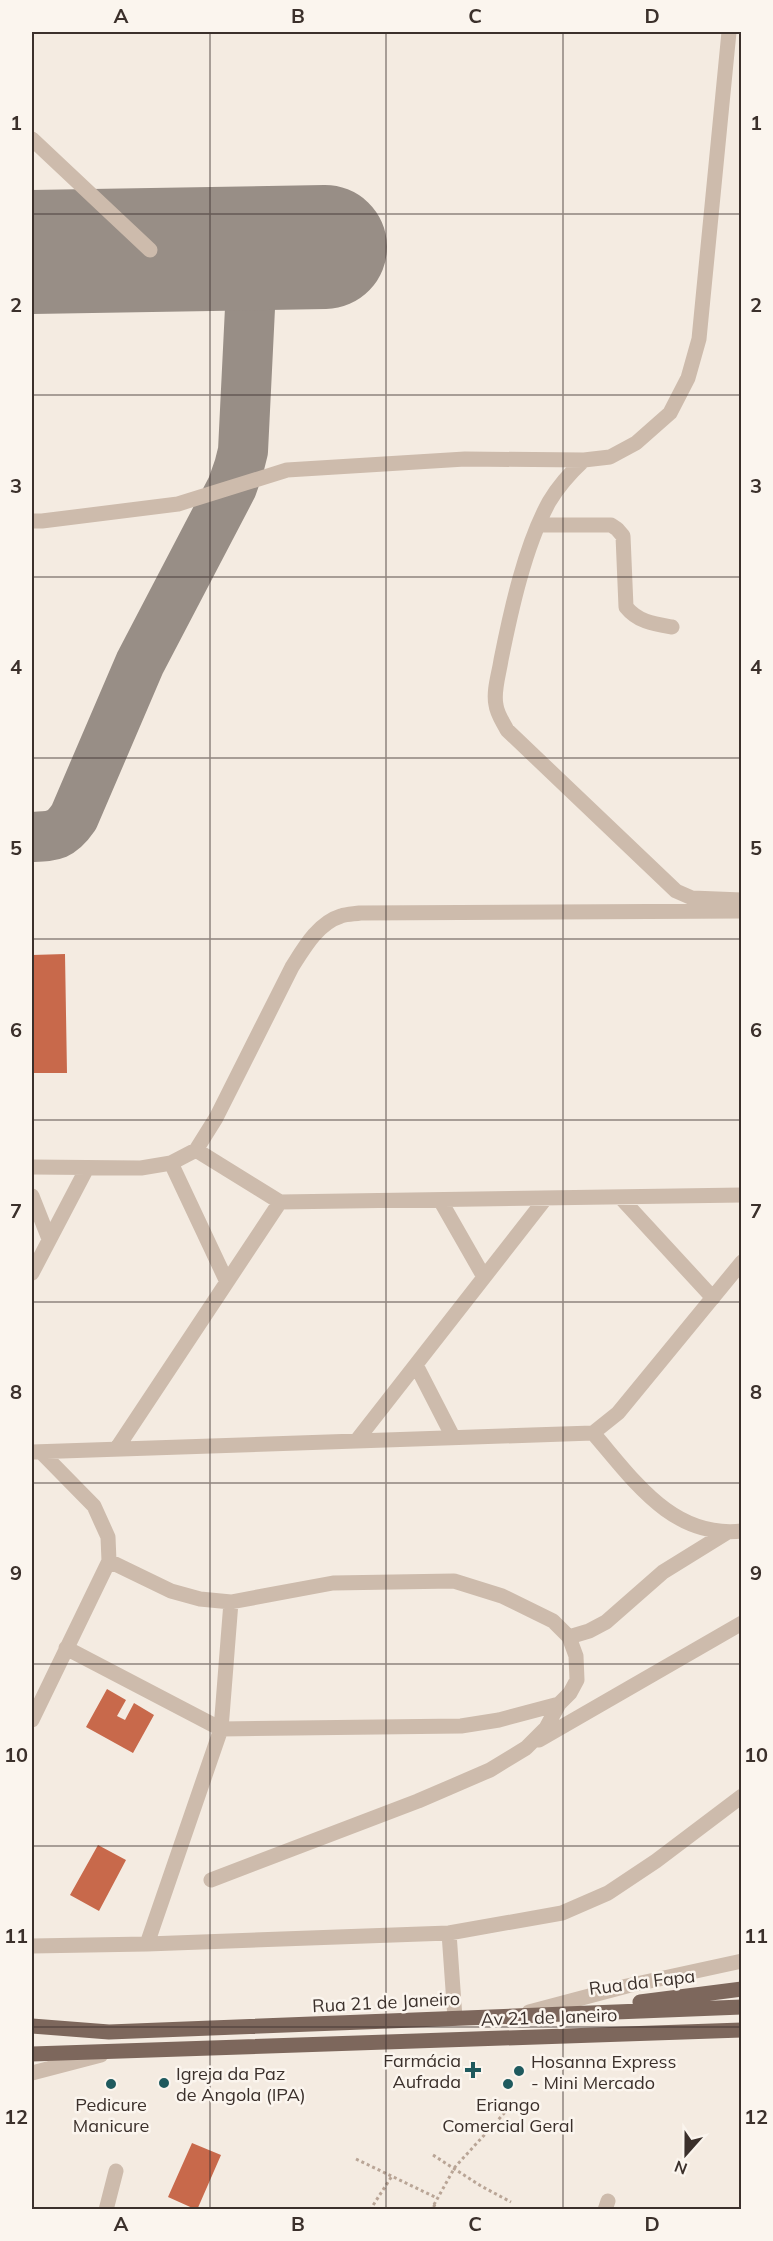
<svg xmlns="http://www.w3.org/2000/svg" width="773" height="2241" font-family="Mulish,sans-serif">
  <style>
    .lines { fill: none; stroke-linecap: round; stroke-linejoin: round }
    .taxiway { stroke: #988e86; stroke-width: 50 }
    .runway { stroke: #988e86; stroke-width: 124 }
    .building { fill: #c8694b }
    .path { stroke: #b9a596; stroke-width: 3; stroke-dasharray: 3 3; stroke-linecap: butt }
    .minor { stroke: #cdbbac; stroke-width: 15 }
    .major { stroke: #7d675c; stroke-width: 15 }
    .grid { fill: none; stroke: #3b302b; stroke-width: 1.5; stroke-opacity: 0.55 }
    .poi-dot { fill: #1f5a5e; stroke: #fbf5ee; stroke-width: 2 }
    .labels { text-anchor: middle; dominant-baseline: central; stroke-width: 5; stroke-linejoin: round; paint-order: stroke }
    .street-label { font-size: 18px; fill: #3b302b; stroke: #fbf5ee }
    .poi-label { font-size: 18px; fill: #3b302b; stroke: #fbf5ee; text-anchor: start }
    .neatline { fill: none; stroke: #3b302b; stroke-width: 2 }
    .grid-label { font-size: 20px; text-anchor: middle; font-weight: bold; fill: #3b302b }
  </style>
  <rect width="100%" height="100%" fill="#f4ebe1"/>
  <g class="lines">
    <!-- taxiway -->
    <path class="taxiway" d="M32,837C54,836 61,836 74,817L140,663L232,487L239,467L243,451L253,247"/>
    <!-- runway -->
    <path class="runway" d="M32,252L325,247"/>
  </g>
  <!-- building -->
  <path class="building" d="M65,954L67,1073H34V1113H32V955Z
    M107,1689L126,1700L117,1716L125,1720L134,1703L154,1715L133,1753L86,1727Z
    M98,1845L126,1860L99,1911L70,1895Z
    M192,2143L221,2155L197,2210L168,2197Z"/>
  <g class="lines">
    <!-- path -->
    <path class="path" d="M433,2155L481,2186L511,2202
      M356,2159L437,2198
      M433,2205L441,2210
      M370,2210L392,2176
      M431,2210L455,2167L509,2108"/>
    <!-- minor -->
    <path class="minor" d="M32,139L150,250
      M584,460C570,473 559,485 549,502C525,546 511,610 501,660C499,674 493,691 496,705C497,714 503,722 507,730L676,891L692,898L742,900
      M32,521H42L178,504L287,470L465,459L584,460L610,457L636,443L670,413L688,378L699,339L729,32
      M538,525H611L617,529L623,536L626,607C638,622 654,624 672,627
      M196,1150L280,1202L742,1195
      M171,1163L227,1282
      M32,1167L141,1168L171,1163L196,1150L216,1118L292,967C304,948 318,923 341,916C347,914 354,914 360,913L742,911
      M32,1196L49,1239
      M620,1197L713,1298
      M440,1200L484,1277
      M32,1273L87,1168
      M416,1365L453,1437
      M593,1433C633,1479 672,1539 742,1531
      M357,1440L546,1198
      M117,1448L280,1202
      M32,1452L593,1433L618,1413L742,1262
      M569,1637L589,1631L606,1622L663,1572L726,1533
      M66,1648L221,1729L461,1726L499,1720L559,1704L570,1693L577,1680L576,1656L569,1637L553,1621L502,1596L454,1581L333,1583L231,1602L200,1599L171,1591L109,1561
      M32,1720L109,1561L108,1537L94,1506L41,1452
      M539,1740L742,1623
      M211,1880L418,1801L490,1770L526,1748L546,1728L559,1704
      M449,1933L455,2018
      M147,1944L221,1729L231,1602
      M32,1946L147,1944L449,1933L562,1913L608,1893L656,1861L742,1796
      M529,2012L627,1986L742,1961
      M32,2073L101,2055
      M106,2210L116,2171
      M605,2210L608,2201"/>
    <!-- major -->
    <path class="major" d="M640,2002L742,1989
      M32,2026L109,2032L742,2007
      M32,2054L742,2030"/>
  </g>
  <!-- grid -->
  <path class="grid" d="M210,32V2210M386,32V2210M563,32V2210M32,214H742M32,395H742M32,577H742M32,758H742M32,939H742M32,1120H742M32,1302H742M32,1483H742M32,1664H742M32,1846H742M32,2027H742"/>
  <!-- markers -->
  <g class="poi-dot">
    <path d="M470 2061h6v6h6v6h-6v6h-6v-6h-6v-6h6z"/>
    <circle cx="519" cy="2071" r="6"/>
    <circle cx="164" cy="2083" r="6"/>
    <circle cx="111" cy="2084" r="6"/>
    <circle cx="508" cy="2084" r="6"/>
  </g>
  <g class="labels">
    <!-- street labels -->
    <g class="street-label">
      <text transform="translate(642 1982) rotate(-7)">Rua da Fapa</text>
      <text transform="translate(386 2002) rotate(-3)">Rua 21 de Janeiro</text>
      <text transform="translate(549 2017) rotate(-2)">Av 21 de Janeiro</text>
    </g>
    <!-- poi labels -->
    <g class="poi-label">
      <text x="461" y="2060" text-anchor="end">Farmácia<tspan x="461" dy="21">Aufrada</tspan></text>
      <text x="531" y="2061">Hosanna Express<tspan x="531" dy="21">- Mini Mercado</tspan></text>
      <text x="176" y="2073">Igreja da Paz<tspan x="176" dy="21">de Angola (IPA)</tspan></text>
      <text x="111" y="2104" text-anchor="middle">Pedicure<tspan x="111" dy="21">Manicure</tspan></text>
      <text x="508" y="2104" text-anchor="middle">Eriango<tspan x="508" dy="21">Comercial Geral</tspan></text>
    </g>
  </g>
  <!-- border -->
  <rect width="773" height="2241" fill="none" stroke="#fbf5ee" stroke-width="66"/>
  <!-- north arrow -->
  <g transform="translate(686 2154) rotate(201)" stroke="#fbf5ee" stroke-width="4.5" paint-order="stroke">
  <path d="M0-4.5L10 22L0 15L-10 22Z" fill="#3b302b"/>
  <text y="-9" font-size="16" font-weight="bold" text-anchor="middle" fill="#3b302b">N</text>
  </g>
  <rect x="33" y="33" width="707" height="2175" class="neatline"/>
  <g class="grid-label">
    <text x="121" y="23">A</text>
    <text x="298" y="23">B</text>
    <text x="475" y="23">C</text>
    <text x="652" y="23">D</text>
    <text x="16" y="130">1</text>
    <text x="756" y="130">1</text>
    <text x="16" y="312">2</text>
    <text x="756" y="312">2</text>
    <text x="16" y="493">3</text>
    <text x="756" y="493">3</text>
    <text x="16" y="674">4</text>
    <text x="756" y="674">4</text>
    <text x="16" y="855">5</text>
    <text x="756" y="855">5</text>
    <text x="16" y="1037">6</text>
    <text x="756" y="1037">6</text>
    <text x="16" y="1218">7</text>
    <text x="756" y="1218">7</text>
    <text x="16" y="1399">8</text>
    <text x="756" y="1399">8</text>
    <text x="16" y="1580">9</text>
    <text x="756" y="1580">9</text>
    <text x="16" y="1762">10</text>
    <text x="756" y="1762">10</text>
    <text x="16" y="1943">11</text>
    <text x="756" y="1943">11</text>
    <text x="16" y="2124">12</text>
    <text x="756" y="2124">12</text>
    <text x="121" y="2231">A</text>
    <text x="298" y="2231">B</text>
    <text x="475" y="2231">C</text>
    <text x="652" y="2231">D</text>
  </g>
</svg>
